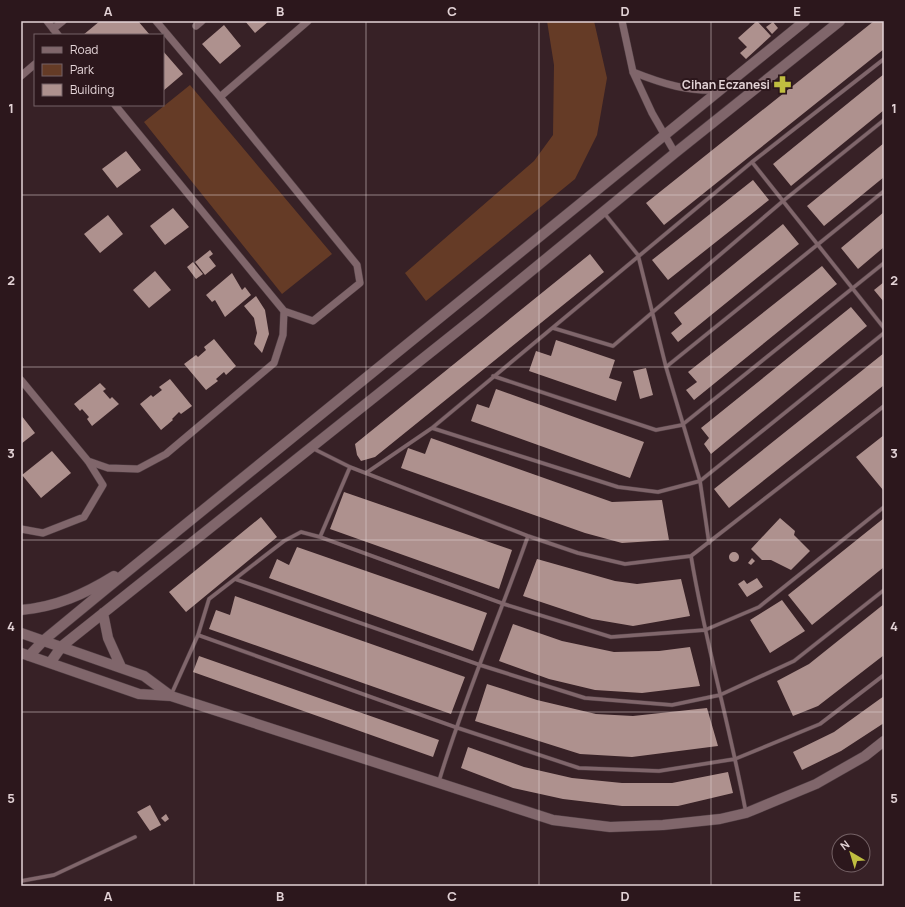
<svg xmlns="http://www.w3.org/2000/svg" width="905" height="907" font-family="Manrope,sans-serif">
  <style>
    .green { fill: #653b26 }
    .building { fill: #ae918e }
    .lines { fill: none; stroke-linecap: round; stroke-linejoin: round }
    .lane-casing { stroke: #503e43; stroke-width: 4.5 }
    .street-casing { stroke: #503e43; stroke-width: 8 }
    .secondary-casing { stroke: #503e43; stroke-width: 11 }
    .lane { stroke: #80666b; stroke-width: 3.5 }
    .street { stroke: #80666b; stroke-width: 7 }
    .secondary { stroke: #80666b; stroke-width: 10 }
    .grid { fill: none; stroke: #e3d3d6; stroke-width: 1; stroke-opacity: 0.55 }
    .labels { text-anchor: middle; dominant-baseline: central; stroke-width: 4; stroke-linejoin: round; paint-order: stroke }
    .poi-label { font-size: 12px; font-weight: bold; fill: #e3d3d6; stroke: #2c171c; text-anchor: end }
    .neatline { fill: none; stroke: #e3d3d6; stroke-width: 1.5 }
    .grid-label { font-size: 13px; text-anchor: middle; font-weight: bold; fill: #e3d3d6 }
  </style>
  <rect width="100%" height="100%" fill="#372126"/>
  <!-- green -->
  <path class="green" d="M547,21H594L607,78L597,135L575,179L426,301L405,273L534,161L553,135L554,65Z
    M190,85L332,254L282,294L144,122Z"/>
  <!-- building -->
  <path class="building" d="M100,21H138L150,35H83Z
    M245,21H269L255,33Z
    M757,21L771,36L746,59L740,53L747,47L738,38Z
    M874,21H884V49L664,225L646,203Z
    M773,22L778,28L772,34L766,27Z
    M224,25L241,46L220,64L202,44Z
    M163,51L183,74L163,91Z
    M884,74V110L791,186L773,164Z
    M884,143V177L824,226L807,206Z
    M126,151L141,170L117,188L102,169Z
    M753,180L769,200L668,280L652,260Z
    M173,208L189,227L165,245L150,226Z
    M884,212V247L858,269L841,248Z
    M108,215L123,234L100,253L84,234Z
    M783,224L799,244L678,342L671,333L682,324L674,313Z
    M210,250L213,254L209,257L216,266L205,275L195,262Z
    M590,254L604,272L375,457L361,461L357,455L355,444Z
    M193,262L203,274L196,279L187,267Z
    M822,266L837,284L694,400L686,390L697,382L688,372Z
    M155,271L171,290L149,308L133,290Z
    M232,273L242,290L245,287L251,295L225,317L215,300L212,302L206,295Z
    M884,282V302L874,290Z
    M256,296L265,310L269,334L262,353L254,344L257,333L254,318L244,306Z
    M851,307L867,326L711,454L704,444L709,438L701,428Z
    M214,339L236,366L226,375L224,372L216,379L218,381L206,390L184,364L196,355L198,357L206,350L204,347Z
    M556,340L615,360L609,378L622,382L616,401L529,371L536,351L551,356Z
    M884,353V385L729,508L714,489Z
    M646,368L653,395L640,399L633,371Z
    M170,379L192,406L181,414L179,412L172,419L173,420L161,430L140,404L151,395L153,397L162,390L159,387Z
    M100,383L106,389L103,391L110,399L112,397L119,404L92,426L87,419L89,417L82,409L80,411L74,404Z
    M496,389L644,442L630,478L471,421L477,404L489,408Z
    M21,415L35,433L21,444Z
    M884,435V490H883L856,457Z
    M431,438L612,502L662,500L669,540L622,543L585,533L401,468L408,448L425,454Z
    M52,451L71,473L41,498L22,475Z
    M344,492L512,550L499,589L330,529Z
    M261,517L277,537L186,612L169,592Z
    M780,518L795,531L794,535L810,551L791,570L771,560H762L751,549Z
    M884,518V567L812,625L788,595Z
    M297,547L487,613L473,651L269,578L277,559L289,565Z
    M729 557a5 5 0 1 1 10 0a5 5 0 1 1-10 0Z
    M752,558L755,561L751,565L748,563Z
    M537,559L615,581L637,584L681,579L690,616L633,626L592,619L523,596Z
    M757,578L763,587L747,597L738,584L744,580L747,584Z
    M235,596L465,677L451,714L209,629L216,610L230,615Z
    M782,600L805,631L770,653L750,620Z
    M884,604V655L818,706L793,716L777,681L809,664Z
    M513,624L562,641L614,652L659,651L690,647L700,686L642,693L595,690L549,679L499,661Z
    M199,656L439,740L433,757L193,672Z
    M487,684L537,700L596,714L633,716L707,708L718,746L632,757L580,754L475,721Z
    M884,696V723L841,751L802,770L793,752L834,732Z
    M468,747L524,767L572,778L622,783H672L728,772L733,793L678,806H622L563,799L513,788L461,768Z
    M150,805L161,825L150,831L137,812Z
    M166,814L169,819L165,822L161,818Z"/>
  <g class="lines">
    <defs>
      <path id="lane" d="M752,162L884,328
        M604,213L638,255L666,367L700,481L709,543
        M553,328L613,346L783,201L884,120
        M666,367L884,191
        M493,376L656,430L682,425L884,263
        M432,428L618,487L658,492L700,481L884,333
        M312,448L350,467L528,536L578,553L625,564L691,556L884,406
        M366,473L432,428L752,162L884,59
        M320,537L504,604L611,637L705,630L759,607L884,507
        M691,556C705,642 730,726 746,813
        M235,579L480,665L585,698L672,705L720,695L794,661L884,590
        M198,635L455,727L579,768L659,771L735,759L820,724L884,675
        M171,695L198,635L209,599L284,541L301,532L320,537L350,467
        M439,781C464,698 499,618 528,536
        M21,881L54,875L135,837"/>
      <path id="street" d="M47,21L58,35
        M156,21L220,97L308,21
        M622,21L633,72L652,113L675,153
        M196,26L202,21
        M53,29L63,21
        M633,72C663,84 689,92 721,90
        M21,76L35,64
        M115,105L284,311L313,321L360,283L357,265L220,97
        M21,380L88,461L103,485L84,517L43,533L21,529
        M88,461L108,468L138,469L166,454L274,363L283,335L284,311"/>
      <path id="secondary" d="M21,610C56,607 85,594 114,576
        M103,613L108,638L121,667
        M21,633L144,676L171,696
        M21,653L139,694L171,696L553,820L610,827L663,825L720,819L746,813L816,784L865,756L884,741
        M29,656L44,640C296,432 552,229 805,21
        M50,663L62,646L480,313L675,153L840,21"/>
    </defs>
    <!-- lane casing -->
    <use href="#lane" class="lane-casing"/>
    <!-- street casing -->
    <use href="#street" class="street-casing"/>
    <!-- secondary casing -->
    <use href="#secondary" class="secondary-casing"/>
    <!-- lane -->
    <use href="#lane" class="lane"/>
    <!-- street -->
    <use href="#street" class="street"/>
    <!-- secondary -->
    <use href="#secondary" class="secondary"/>
  </g>
  <!-- grid -->
  <path class="grid" d="M194,21V886M366,21V886M539,21V886M711,21V886M21,195H884M21,367H884M21,540H884M21,712H884"/>
  <!-- icons -->
  <defs>
    <symbol id="pharmacy-bare" viewBox="-9 -9 18 18"><path d="M-2-6h4v4h4v4h-4v4h-4v-4h-4v-4h4Z" fill="#c0be40" stroke="#2c171c" stroke-width="2.5" paint-order="stroke"/></symbol>
  </defs>
  <g fill-rule="evenodd">
    <use href="#pharmacy-bare" x="770" y="72" width="25" height="25"/>
  </g>
  <g class="labels">
    <!-- poi labels -->
    <g class="poi-label">
      <text x="770" y="84">Cihan Eczanesi</text>
    </g>
  </g>
  <!-- border -->
  <rect width="905" height="907" fill="none" stroke="#2c171c" stroke-width="44"/>
  <!-- legend -->
  <rect x="34" y="34" width="130" height="72" fill="#2c171c" stroke="#756266"/>
  <rect x="42" y="47" width="20" height="6" fill="#80666b" stroke="#756266"/>
  <text x="70" y="54" font-size="12" fill="#e3d3d6">Road</text>
  <rect x="42" y="64" width="20" height="12" fill="#653b26" stroke="#756266"/>
  <text x="70" y="74" font-size="12" fill="#e3d3d6">Park</text>
  <rect x="42" y="84" width="20" height="12" fill="#ae918e" stroke="#756266"/>
  <text x="70" y="94" font-size="12" fill="#e3d3d6">Building</text>
  <!-- north arrow -->
  <g transform="translate(851 853) rotate(322)"><circle r="19" fill="#2c171c" stroke="#756266"/>
  <path d="M0-3L7 15L0 10L-7 15Z" fill="#c0be40"/>
  <text y="-6" font-size="11" font-weight="bold" text-anchor="middle" fill="#e3d3d6">N</text>
  </g>
  <rect x="22" y="22" width="861" height="863" class="neatline"/>
  <g class="grid-label">
    <text x="108" y="16">A</text>
    <text x="280" y="16">B</text>
    <text x="452" y="16">C</text>
    <text x="625" y="16">D</text>
    <text x="797" y="16">E</text>
    <text x="11" y="113">1</text>
    <text x="894" y="113">1</text>
    <text x="11" y="285">2</text>
    <text x="894" y="285">2</text>
    <text x="11" y="458">3</text>
    <text x="894" y="458">3</text>
    <text x="11" y="631">4</text>
    <text x="894" y="631">4</text>
    <text x="11" y="803">5</text>
    <text x="894" y="803">5</text>
    <text x="108" y="901">A</text>
    <text x="280" y="901">B</text>
    <text x="452" y="901">C</text>
    <text x="625" y="901">D</text>
    <text x="797" y="901">E</text>
  </g>
</svg>
